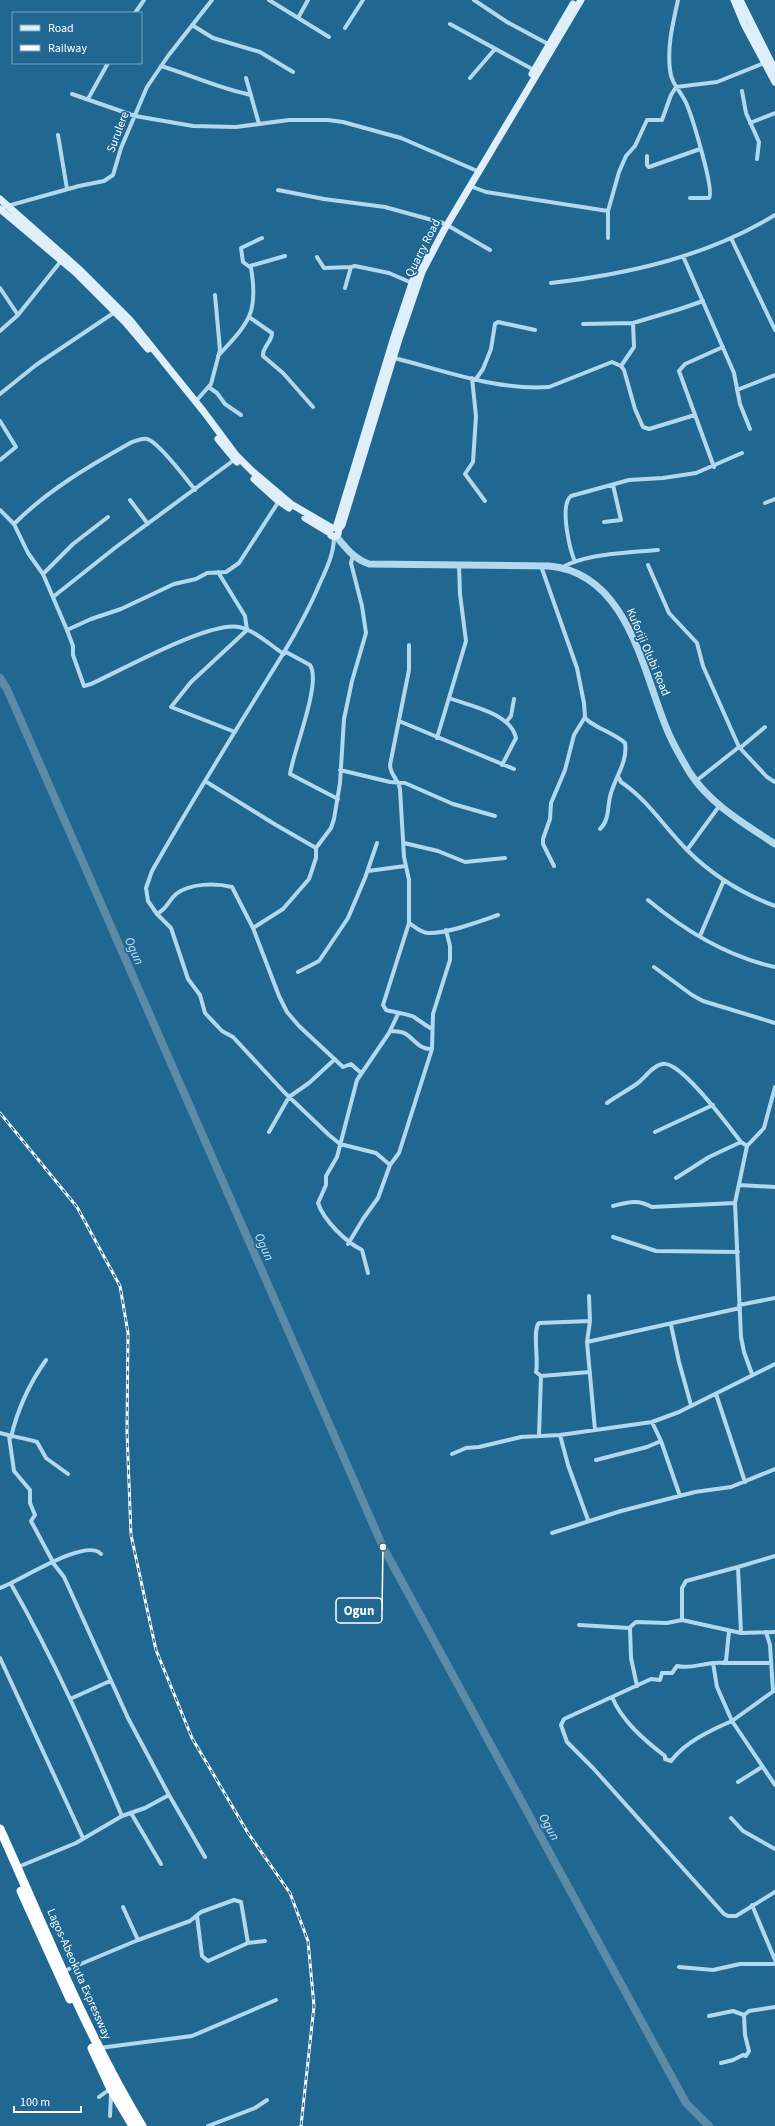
<svg xmlns="http://www.w3.org/2000/svg" width="775" height="2126" font-family="'Source Sans 3',sans-serif">
  <style>
    .lines { fill: none; stroke-linecap: round; stroke-linejoin: round }
    .river { stroke: #5b8ba7; stroke-width: 8 }
    .minor { stroke: #b2d8ed; stroke-width: 4 }
    .tertiary { stroke: #b2d8ed; stroke-width: 7 }
    .secondary { stroke: #deeffa; stroke-width: 7 }
    .trunk { stroke: #fcfeff; stroke-width: 9 }
    .rail-casing { stroke: #fff; stroke-width: 3 }
    .rail { stroke: #206792; stroke-width: 1.5; stroke-dasharray: 4.5; stroke-linecap: butt }
    .labels { text-anchor: middle; dominant-baseline: central; stroke-width: 3.5; stroke-linejoin: round; paint-order: stroke }
    .street-label { font-size: 12px; fill: #fff; stroke: #206792 }
    .water-label { font-size: 13px; font-style: italic; fill: #c1e2f5; stroke: #206792 }
    .leader { fill: none; stroke: #fff; stroke-width: 1.5 }
    .callout-dot { fill: #fff; stroke: #206792; stroke-width: 1.5 }
    .callout { fill: #206792; stroke: #fff; stroke-width: 1.5 }
    .callout-label { font-size: 13px; text-anchor: middle; font-weight: bold; fill: #fff }
  </style>
  <rect width="100%" height="100%" fill="#206792"/>
  <g class="lines">
    <!-- river -->
    <path class="river" d="M0,678L7,689L383,1547L686,2103L709,2126"/>
    <!-- minor -->
    <path class="minor" d="M269,0L329,37
      M474,0L507,22L548,44
      M678,0C673,23 667,46 670,70C671,84 682,92 687,105C692,117 715,191 709,198H690
      M135,13L144,0
      M298,18L308,0
      M450,24L534,70
      M192,25L213,38L260,52L293,72
      M345,28L363,0
      M161,66C191,75 220,89 251,95
      M246,78L259,124
      M470,78L495,49
      M742,91L746,113L759,142L757,159
      M72,94L135,116L193,126L236,127L289,120H328L343,122L401,138L475,170
      M88,99L108,63
      M750,123L775,113
      M58,135L67,189
      M647,156V165L649,167L700,149
      M470,186L486,192L608,211
      M278,190L324,199L385,207L443,223
      M0,208L79,186L104,181L113,175L121,148L147,87L168,56L212,0
      M447,225L490,250
      M608,238V211L619,172L626,156L635,146L647,120H662L671,95L676,87L717,82L764,63
      M731,238L775,330
      M683,256L734,373L740,404L750,429
      M317,257L324,268L351,267
      M250,266L285,256
      M551,283C629,274 708,256 775,215
      M0,288L18,315
      M345,288L351,267L355,266L389,273L412,283
      M249,317L272,333C272,342 262,347 263,356L283,373L313,407
      M583,324L633,323L680,309L703,301
      M0,331L18,315L61,261
      M218,356C248,323 259,314 251,268L243,262L241,248L262,238
      M394,358C443,370 497,391 549,387L612,362L621,366L624,370L635,409L643,427L649,429L695,415
      M621,366L634,347L633,323
      M472,378L476,416L473,462L465,474L485,501
      M476,379L483,369L491,349L495,324L498,322L535,330
      M210,388L217,393L225,404L241,415
      M737,390L775,375
      M0,394L36,365L115,312
      M196,401L211,384L220,350L215,295
      M0,421L16,447L0,460
      M714,467L679,371L685,364L723,347
      M130,500L148,524
      M765,503L775,499
      M0,510L14,524L28,553L43,574L67,630L73,646V655L84,686L91,684C122,670 209,621 239,627C255,630 271,646 284,654
      M604,522L621,520L613,485
      M14,524C48,490 89,466 132,442C136,441 142,438 147,439C158,441 187,480 195,490
      M334,537C334,553 327,568 320,583C301,628 277,663 252,704C218,759 184,815 152,871L146,888L148,901L157,914L171,928L188,979L200,995L205,1013L222,1031L233,1037L285,1093L329,1135L340,1144L376,1153L390,1165
      M575,562C570,550 559,506 571,496L629,480L663,478L696,473L742,453
      M648,565L669,613L697,643L703,666L739,747L767,777L775,782
      M541,566L577,668L584,703L585,717L574,735L565,770L551,803L550,819L543,839V844L554,866
      M563,567C584,554 632,552 658,550
      M218,572L245,616L247,630L191,682L171,707L235,732
      M43,574L73,544L108,517
      M53,597L116,547L234,460
      M67,630L91,619L121,609L174,584L196,579L207,573L226,572L239,563L279,501
      M409,645V670L390,765C391,777 398,778 400,789L404,857L409,880V923L383,1005L386,1010C393,1012 409,1014 414,1017C420,1021 425,1025 432,1029
      M286,652L310,665C322,682 293,752 290,774L338,799
      M449,698C470,706 511,713 516,738L502,765
      M585,717C587,724 616,734 625,743C628,761 616,776 611,793C607,805 610,820 600,829
      M399,721L514,769
      M506,722L511,716L514,699
      M437,738L466,641L460,594L459,565
      M740,748L765,727
      M340,770L390,782L405,783L453,804L495,816
      M619,778L621,782C648,800 664,827 687,850C711,874 743,894 775,906
      M205,781L276,825L316,848
      M696,781L739,747
      M404,843L438,851L465,862L505,858
      M687,850L720,805
      M368,871L405,866
      M648,900C684,930 729,957 775,967
      M157,914C168,908 168,901 176,894C190,883 216,883 232,887L253,928L279,996L287,1012L299,1026L343,1067L351,1064L361,1073
      M409,923C415,927 421,933 428,933C447,934 481,921 498,915
      M253,928L283,909L309,879L316,858V848L331,828L334,819L340,783L344,719L352,681L366,633L362,606L351,563L353,555
      M700,936L724,880
      M654,967L692,995L703,1001L775,1023
      M298,972L319,961L338,933L348,918L365,878L377,843
      M390,1031C395,1031 401,1031 406,1034C415,1040 420,1050 432,1049
      M607,1103C617,1096 628,1090 638,1083C646,1077 652,1066 662,1064C680,1059 730,1128 741,1142L747,1146
      M269,1132L289,1097L309,1083L335,1059
      M655,1132L713,1105
      M676,1178L709,1157L741,1142
      M739,1185L775,1187
      M613,1206C629,1202 637,1199 652,1207L735,1203
      M613,1237L656,1251L738,1252
      M348,1244L363,1219L378,1198L390,1165L399,1153L432,1049L433,1014L450,960V946L446,930
      M368,1273L362,1250C346,1242 324,1221 318,1203L326,1185V1176L337,1157L357,1080L389,1033L398,1014
      M589,1296L590,1321L587,1342L595,1430
      M739,1305L775,1298
      M671,1325L679,1362L691,1405
      M587,1342L740,1308
      M590,1372L541,1376L536,1372C539,1361 532,1330 539,1323L590,1321
      M752,1374L744,1352L741,1337L735,1203L747,1146L764,1128L775,1087
      M716,1394L745,1482
      M652,1422L661,1441L680,1496
      M0,1433C13,1437 25,1438 37,1442L46,1458L68,1474
      M539,1435L541,1376
      M560,1435L568,1465L588,1520
      M9,1436L14,1471L30,1490V1503L35,1515L31,1521L53,1562
      M11,1437C18,1408 29,1384 46,1360
      M452,1454L466,1448L479,1447L521,1437L560,1435L652,1422L679,1412L775,1364
      M596,1460L647,1447L661,1441
      M552,1533L621,1511L695,1492L731,1487L775,1469
      M53,1563L64,1577L128,1718L169,1795L205,1857
      M11,1584C54,1659 88,1737 122,1816
      M0,1588C20,1581 86,1537 101,1554
      M682,1620V1588L686,1581L738,1567
      M579,1625L629,1628L636,1622L667,1623L682,1620L741,1633L775,1632
      M630,1628L631,1658L637,1686
      M729,1631L726,1661L723,1663C707,1661 692,1670 677,1666L672,1673H662L660,1680L651,1679L564,1719L561,1725L567,1742L593,1768L724,1914L728,1916H736L775,1892
      M766,1632L770,1645L773,1691
      M741,1633L738,1567L775,1556
      M0,1658L83,1838
      M713,1663L717,1687L732,1721L775,1690
      M724,1663H771
      M612,1697C622,1721 644,1740 665,1756V1759L671,1761C685,1742 711,1730 732,1721L775,1785
      M70,1699L110,1681
      M738,1782L762,1767
      M131,1813L161,1864
      M731,1818L743,1831L775,1849
      M18,1867L76,1843L122,1816L145,1808L169,1795
      M752,1905L775,1960
      M123,1907L138,1940
      M197,1916L202,1956L208,1961L248,1943L265,1941
      M679,1967L713,1970L740,1964H775
      M64,1971L138,1940L190,1921L201,1912L234,1900L241,1902L248,1943
      M709,2016L733,2011L744,2015L749,2011L775,2007
      M99,2048L192,2036L276,2000
      M721,2063L733,2060L743,2055L746,2056L749,2051L745,2035L744,2015
      M99,2097L110,2089
      M110,2116L111,2094
      M208,2126L255,2108L267,2100"/>
    <!-- tertiary -->
    <path class="tertiary" d="M336,536C346,548 354,559 369,564L549,566C627,573 642,668 666,727C672,743 681,758 690,773C710,804 745,824 775,844"/>
    <!-- secondary -->
    <path class="secondary" d="M734,0L744,24L775,82
      M740,0L775,70
      M532,74L573,4
      M0,199L79,269L130,320L204,412L236,455L252,471L291,504L332,528
      M0,209L75,272L125,322L148,349
      M218,439L237,462
      M254,479L276,499L289,508
      M305,518L330,533
      M329.5 532a4.5 4.5 0 1 1 9 0a4.5 4.5 0 1 1-9 0Z
      M336,528L394,337L415,274L425,255
      M338,530L342,525L399,339L422,272L444,230L581,0"/>
    <!-- trunk -->
    <path class="trunk" d="M0,1829C45,1928 85,2032 142,2126
      M21,1891L70,1999
      M92,2048L111,2089L133,2126"/>
    <defs>
      <path id="rail" d="M0,1113L77,1207L120,1286L128,1333L127,1432L131,1535L156,1650L192,1738L248,1833L290,1893L308,1941L314,2006L301,2126"/>
    </defs>
    <!-- rail casing -->
    <use href="#rail" class="rail-casing"/>
    <!-- rail -->
    <use href="#rail" class="rail"/>
  </g>
  <g class="labels">
    <!-- street labels -->
    <g class="street-label">
      <text transform="translate(118 132) rotate(-69)">Surulere</text>
      <text transform="translate(423 248) rotate(-63)">Quarry Road</text>
      <text transform="translate(648 652) rotate(67)">Kuforiji Olubi Road</text>
      <text transform="translate(79 1974) rotate(66)">Lagos-Abeokuta Expressway</text>
    </g>
    <!-- water labels -->
    <g class="water-label">
      <text transform="translate(134 951) rotate(66)">Ogun</text>
      <text transform="translate(264 1247) rotate(66)">Ogun</text>
      <text transform="translate(549 1827) rotate(61)">Ogun</text>
    </g>
  </g>
  <!-- callouts -->
  <path class="leader" d="M383 1547L382 1610"/>
  <circle class="callout-dot" cx="383" cy="1547" r="4"/>
  <rect class="callout" x="336" y="1598" width="46" height="25" rx="4"/>
  <g class="callout-label">
    <text x="359" y="1615">Ogun</text>
  </g>
  <!-- legend -->
  <rect x="12" y="12" width="130" height="52" fill="#206792" stroke="#79a4be"/>
  <rect x="20" y="25" width="20" height="6" fill="#deeffa" stroke="#79a4be"/>
  <text x="48" y="32" font-size="12" fill="#ffffff">Road</text>
  <rect x="20" y="45" width="20" height="6" fill="#ffffff" stroke="#79a4be"/>
  <text x="48" y="52" font-size="12" fill="#ffffff">Railway</text>
  <!-- scale -->
  <path d="M14 2106v6h67v-6" fill="none" stroke="#ffffff" stroke-width="2"/>
  <text x="20" y="2106" font-size="12" fill="#ffffff" stroke="#206792" stroke-width="3" paint-order="stroke">100 m</text>
</svg>
